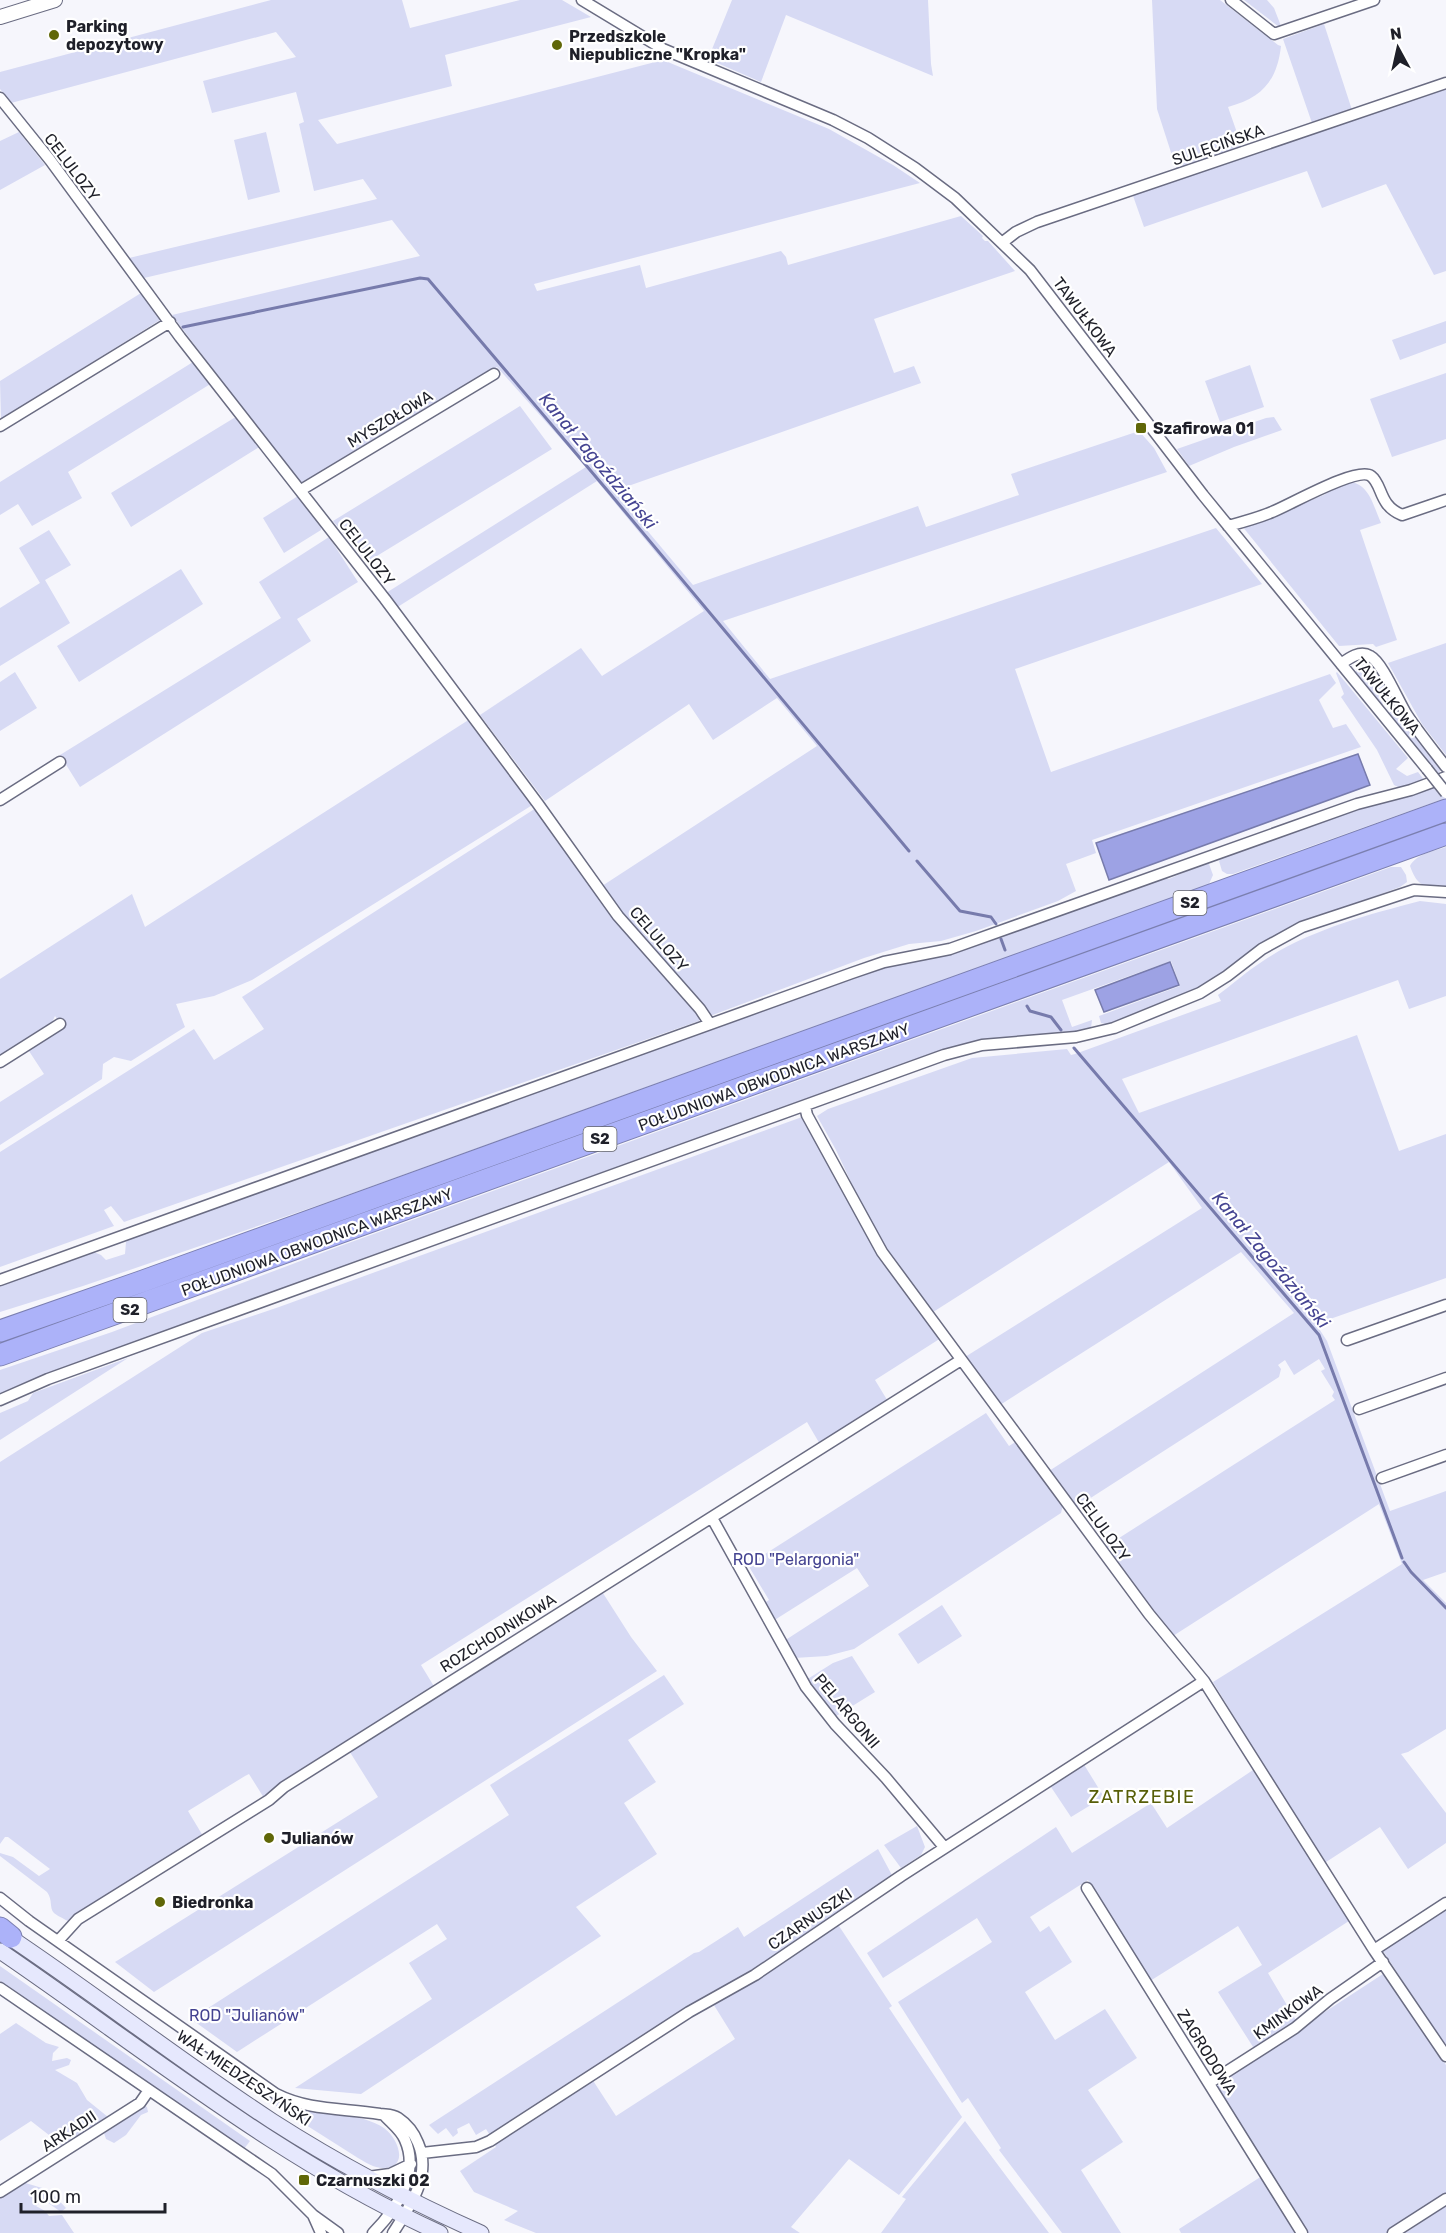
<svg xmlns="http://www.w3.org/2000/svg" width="1446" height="2233" font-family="Rubik,sans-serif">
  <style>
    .green { fill: #d7daf4 }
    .water { fill: #9da2e4; stroke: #777bac; stroke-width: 1.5 }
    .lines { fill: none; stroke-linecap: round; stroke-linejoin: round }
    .stream { stroke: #777bac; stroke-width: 3 }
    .minor-casing { stroke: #6a6c82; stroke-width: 13 }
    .tertiary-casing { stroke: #6a6c82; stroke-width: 16 }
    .secondary-casing { stroke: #6a6c82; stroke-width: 17 }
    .motorway-casing { stroke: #7b7fb0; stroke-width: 23 }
    .minor { stroke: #fff; stroke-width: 10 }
    .tertiary { stroke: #fff; stroke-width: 14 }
    .secondary { stroke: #e6e8fd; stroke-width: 15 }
    .motorway { stroke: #acb2f9; stroke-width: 21 }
    .minor-bridge-casing { stroke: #6a6c82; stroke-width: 13; stroke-linecap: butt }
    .minor-bridge { stroke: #fff; stroke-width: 10 }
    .poi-dot { fill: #606708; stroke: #fff; stroke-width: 2 }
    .labels { text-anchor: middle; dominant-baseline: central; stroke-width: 4.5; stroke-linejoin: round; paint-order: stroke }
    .shield { fill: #fff; stroke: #626369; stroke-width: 1.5 }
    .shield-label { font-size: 15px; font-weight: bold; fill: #1f2029 }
    .poi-label { font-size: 16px; font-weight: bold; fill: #1f2029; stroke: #fff; text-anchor: start }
    .street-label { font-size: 16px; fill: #1f2029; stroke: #fff }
    .park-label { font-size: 16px; fill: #444391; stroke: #fff }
    .water-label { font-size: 18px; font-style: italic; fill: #454492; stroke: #fff }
    .neighbourhood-label { font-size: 18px; letter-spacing: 1.5px; fill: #575e08; stroke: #fff }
  </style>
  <rect width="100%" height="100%" fill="#f6f6fc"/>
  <!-- green -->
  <path class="green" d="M271,0H402L410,28L520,0H562L591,17L445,55L452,86L318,120L337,144L663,60L829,129L893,165L920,183L534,284L537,291L640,265L646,288L781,251L786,257L788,265L961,216L983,236L982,238L985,241H988L1015,271L874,319L894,373L914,366L921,383L614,491L693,585L918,506L926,527L1019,495L1011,474L1139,431L1154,448L1167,472L723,621L770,679L1216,528L1262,584L1015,669L1051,772L1330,674L1336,683L1319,700L1333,728L1346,724L1361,747L1092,840L1096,853L1066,864L1076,891L1058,901L976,931L941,941L909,944L864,958L710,1016L611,902L602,886L817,746L777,698L713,740L689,704L545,801L480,715L581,648L602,676L704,611L597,481L396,608L386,593L586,467L497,367L306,483H299L172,315L420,256L392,220L144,278L129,258L377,199L363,179L314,191L299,124L304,122L296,92L212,113L203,81L296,57L276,32L11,103L0,89V72Z
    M732,0H928L931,64L933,76L786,15L761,82L708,59Z
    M1152,0H1220L1278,45L1281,46C1277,81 1262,98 1228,107L1242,147L1177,171L1157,109Z
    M1244,0H1267L1274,8L1281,26L1279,27Z
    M1324,24L1352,110L1312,123L1283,39Z
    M1446,87V271L1434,275L1386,184L1322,208L1307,171L1144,227L1132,193Z
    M19,132L45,165L0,190V141Z
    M266,132L280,192L248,200L234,140Z
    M141,293L160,320L1,419L0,381Z
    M1446,321V343L1400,360L1392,340Z
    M193,362L212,383L68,472L82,498L32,526L18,504L0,515V482Z
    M1250,365L1264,407L1220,422L1205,381Z
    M1446,373V439L1392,457L1370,399Z
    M520,406L552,449L367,562L333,521Z
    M1274,417L1282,430L1234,447L1189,466L1177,449L1266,418Z
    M234,418H242L261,446L131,527L111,493Z
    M1347,481C1370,484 1372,503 1381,523L1360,530L1397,640L1376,647L1373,644L1339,646L1242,526L1324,495Z
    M298,496L321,526V530L284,553L263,518Z
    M49,530L71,565L45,580L70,623L0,666V608L40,583L19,548Z
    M329,537L358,582L297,619L311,641L80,787L60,755L281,618L259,582Z
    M181,569L203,604L79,682L57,646Z
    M1446,643V755L1422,724L1388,663Z
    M1360,664L1367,665L1385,686L1409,725L1441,767L1439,774L1389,713L1393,707L1389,699L1382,704L1356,673V668Z
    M15,672L37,708L0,731V682Z
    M1337,672L1408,758L1396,769L1407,776L1418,772L1425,781L1400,788L1394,785L1377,750L1341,697L1344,694L1336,673Z
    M470,719L534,804L252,980L214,996L176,1004L185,1027L131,1061L114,1057L103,1064L102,1079L0,1145V1102L44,1074L27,1048L62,1025L55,1016L52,1022L0,1055V979L132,894L145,927Z
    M1446,782V798L1233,874H1227L1222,871L1219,861L1222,857L1379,801Z
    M536,808L699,1013V1021L124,1222L111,1206L104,1210L114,1226L0,1267V1152L194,1029L214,1060L264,1029L242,997Z
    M1446,819V825L147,1294L145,1289Z
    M1446,847V886C1423,884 1419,890 1410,866C1416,854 1434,851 1446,847Z
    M1205,863L1209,864L1213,875L1209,884L1204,886L328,1202L83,1286L0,1312V1285L94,1252L101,1255L106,1260L125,1254L126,1242L130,1238L885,965L1162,877L1169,879Z
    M1391,867H1401L1406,875L1407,882L1400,887L1300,924L1195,991L1109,1025L1101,1023L1099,1016L1180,986L1171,961L1062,1000L1072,1027L1092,1020L1091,1028L1089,1030L987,1040L950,1049L19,1385L0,1394V1370L112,1332L343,1245Z
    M1420,901L1446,904V996L1409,1009L1398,980L1122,1079L1139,1113L1357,1035L1399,1151L1446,1134V1278L1316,1324L1327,1341L1390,1511L1446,1491V1572L1423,1580L1446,1603V1729L1408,1752L1401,1754L1446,1813V1843L1408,1869L1380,1827L1323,1864L1213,1682L1402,1564L1379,1504L1173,1636L1105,1547L1335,1400L1332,1396L1334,1392L1321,1371L1325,1369L1319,1359L1294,1375L1285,1360L1278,1365L1281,1369L1279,1377L1075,1508L1049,1471L1294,1313L1241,1252L1000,1405L965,1357L1202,1208L1169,1162L930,1314L873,1229L836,1150L817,1116L828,1109L972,1058L1067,1049L1071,1055L1075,1054L1221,1001L1218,995C1233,984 1247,971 1263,961C1309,930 1367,915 1420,901Z
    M802,1117L941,1338L875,1380L889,1403L821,1446L807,1422L421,1665L435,1688L264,1798L249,1774L245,1776L188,1811L203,1836L68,1921C64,1919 56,1915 54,1913C49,1908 53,1900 47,1892L0,1856V1853L13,1857L39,1876L50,1869L8,1837H5L0,1844V1462L202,1333L279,1307Z
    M128,1358L0,1440V1413L28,1401L33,1393Z
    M986,1413L1009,1446L1017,1441L1063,1505L1061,1513L854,1649L827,1656L794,1658L784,1641L869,1586L857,1568L773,1621L764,1603L769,1600L748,1565Z
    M601,1590L631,1637L657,1671L154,1992L115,1962L378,1797L348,1749Z
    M942,1605L962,1636L918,1664L898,1634Z
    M852,1656L875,1692L833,1718L806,1680L833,1663Z
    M664,1675L684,1704L628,1740L656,1782L624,1803L657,1854L576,1907L601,1936L361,2094L295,2088L432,1999L409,1963L447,1939L437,1924L237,2052L191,2019L509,1815L490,1785Z
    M1083,1763L1104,1797L1071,1817L1049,1784Z
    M1253,1770L1349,1921L1268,1973L1297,2022L1255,2050L1218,1992L1262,1965L1238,1926L1150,1981L1088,1880L1030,1917L1040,1932L1049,1926L1072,1962L1025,1992L1055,2040L1105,2009L1137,2058L1088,2090L1123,2142L1081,2170L1121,2233H1062L999,2150L1001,2148L968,2098L962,2103L898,2002L992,1942L977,1918L883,1978L867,1953L1056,1827L1072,1853L1151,1803L1167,1828Z
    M917,1826L925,1847L921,1855L901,1868L884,1845Z
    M878,1849L893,1877L829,1921L491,2137L486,2129L476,2135L469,2123L457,2129L458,2133L453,2137L446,2128L438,2134L429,2125L694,1953L699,1952L738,1927L744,1937Z
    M1446,1908V2048L1382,1949Z
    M837,1923L892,2006L889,2008L962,2117L899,2195L849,2159L791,2227L800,2233H536L504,2220L518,2211L474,2192L460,2171L496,2147L494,2143L592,2079L616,2116L735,2039L712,2002Z
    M0,1966L250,2141L244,2149L0,1981Z
    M1383,1974L1446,2065V2195L1387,2233H1306L1213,2085Z
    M16,2023L46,2043L59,2047L53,2053L52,2061L67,2058L71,2060L69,2065L55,2070L77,2083L87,2100L108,2117L63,2146L31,2121L0,2141V2034Z
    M239,2075C256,2086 275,2103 294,2109C323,2116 361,2112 384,2128C398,2138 410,2168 383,2168C374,2168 365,2162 358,2158L235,2080Z
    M143,2105L147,2107L148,2112L141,2115L126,2135L114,2143L106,2139L104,2133Z
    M965,2121L1049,2233H881L906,2199L902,2197Z
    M1262,2176L1298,2233H1181L1179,2229Z
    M22,2182L49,2190L66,2208L61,2212L44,2200L36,2206L45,2211L49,2216L62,2215L74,2233H0V2196Z
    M1446,2206V2233H1405Z"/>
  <!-- water -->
  <path class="water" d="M1358,754L1370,785L1109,880L1096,843Z
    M1170,962L1179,985L1104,1012L1095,990Z"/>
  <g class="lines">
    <!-- stream -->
    <path class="stream" d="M183,327L420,278L428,279L607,490L909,851
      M917,861L960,911L991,917L996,924
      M1001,939L1005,950
      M1027,1006L1030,1011L1051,1017L1061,1030
      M1074,1048L1319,1335L1402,1558
      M1404,1562L1411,1572L1446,1608"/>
    <defs>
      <path id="minor" d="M582,0L663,49L833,120L868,138L915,168L955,198L1030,270L1203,495L1427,769
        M1231,0L1274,34L1374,0
        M0,98L50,160L180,337L385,599L538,804L618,916L700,1009L710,1024
        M1003,242L1016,232L1037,222L1446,83
        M0,426L170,322
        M301,490L494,374
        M1228,526C1243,522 1258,518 1272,512C1290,505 1357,466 1371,476C1383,485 1378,505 1402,515L1446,500
        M1341,664C1349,658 1360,650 1370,656C1383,663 1398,701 1407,715C1419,733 1433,750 1446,767
        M0,800L60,762
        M0,1062L60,1024
        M805,1106L807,1115L882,1252L1149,1614L1204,1681L1374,1950L1446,2056
        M0,1280L852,973L884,962L950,949L1357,804L1411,790L1446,777
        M1347,1340L1446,1305
        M0,1400L48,1379L944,1055L982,1045L1076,1037L1114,1028L1200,993L1227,976L1262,949L1302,927L1414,890L1446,892
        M1359,1409L1446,1378
        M1382,1478L1446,1455
        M712,1518L806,1687L835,1724L886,1778L944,1847
        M1087,1888L1302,2233
        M0,1898L29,1921L276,2094C309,2111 345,2108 380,2114C387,2115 392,2114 398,2118C407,2124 414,2133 418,2143C432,2176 410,2206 393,2233
        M58,1941L78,1919L269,1800L284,1787C509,1644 736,1503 961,1360
        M1374,1950L1446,1903
        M0,1988L272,2174L313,2215L338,2233
        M1209,2083L1295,2028L1330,1999L1383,1962
        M422,2153L476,2147L490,2141L689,2012L755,1975L901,1876L1204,1681
        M368,2177L390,2174L411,2164
        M0,2192L140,2103L149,2090
        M313,2215L321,2233
        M373,2233C396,2210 420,2173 405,2140C401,2130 391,2123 384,2115
        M1393,2233L1446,2199"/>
      <path id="tertiary" d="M0,17L55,0"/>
      <path id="secondary" d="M2,1932C94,1993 180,2061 272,2121C339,2164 409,2201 481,2233
        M0,1951C144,2049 280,2161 440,2233"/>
      <path id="motorway" d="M0,1331L143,1281L1446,810
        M0,1355L1446,834
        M0,1928L11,1937"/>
    </defs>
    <!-- minor casing -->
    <use href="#minor" class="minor-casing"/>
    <!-- tertiary casing -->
    <use href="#tertiary" class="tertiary-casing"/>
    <!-- secondary casing -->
    <use href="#secondary" class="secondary-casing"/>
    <!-- motorway casing -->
    <use href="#motorway" class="motorway-casing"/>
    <!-- minor -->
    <use href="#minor" class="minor"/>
    <!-- tertiary -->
    <use href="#tertiary" class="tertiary"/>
    <!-- secondary -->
    <use href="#secondary" class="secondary"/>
    <!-- motorway -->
    <use href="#motorway" class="motorway"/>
    <defs>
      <path id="minor-bridge" d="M1427,769L1446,793"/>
    </defs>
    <!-- minor-bridge casing -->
    <use href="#minor-bridge" class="minor-bridge-casing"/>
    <!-- minor-bridge -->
    <use href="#minor-bridge" class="minor-bridge"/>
  </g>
  <!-- markers -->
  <g class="poi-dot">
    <circle cx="54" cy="35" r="6"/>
    <circle cx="557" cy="45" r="6"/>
    <rect x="1135" y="422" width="12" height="12" rx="3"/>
    <circle cx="269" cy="1838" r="6"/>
    <circle cx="160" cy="1902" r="6"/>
    <rect x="298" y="2174" width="12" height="12" rx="3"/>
  </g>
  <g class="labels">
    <!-- shield labels -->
    <g class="shield">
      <rect x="1173.5" y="891" width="33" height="24" rx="4.5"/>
      <rect x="583.5" y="1127" width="33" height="24" rx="4.5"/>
      <rect x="113.5" y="1298" width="33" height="24" rx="4.5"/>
    </g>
    <g class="shield-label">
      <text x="1190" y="903">S2</text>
      <text x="600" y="1139">S2</text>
      <text x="130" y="1310">S2</text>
    </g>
    <!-- poi labels -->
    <g class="poi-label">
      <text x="66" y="26">Parking<tspan x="66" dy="18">depozytowy</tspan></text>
      <text x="569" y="36">Przedszkole<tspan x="569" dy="18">Niepubliczne "Kropka"</tspan></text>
      <text x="1153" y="428">Szafirowa 01</text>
      <text x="281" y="1838">Julianów</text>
      <text x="172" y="1902">Biedronka</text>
      <text x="316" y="2180">Czarnuszki 02</text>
    </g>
    <!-- street labels -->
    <g class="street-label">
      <text transform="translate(1218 145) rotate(-19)">SULĘCIŃSKA</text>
      <text transform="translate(72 167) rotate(53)">CELULOZY</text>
      <text transform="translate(1085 317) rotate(53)">TAWUŁKOWA</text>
      <text transform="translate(390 419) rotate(-31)">MYSZOŁOWA</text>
      <text transform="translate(367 552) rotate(52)">CELULOZY</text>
      <text transform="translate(1387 696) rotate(51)">TAWUŁKOWA</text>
      <text transform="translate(659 939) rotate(49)">CELULOZY</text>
      <text transform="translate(774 1077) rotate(-20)">POŁUDNIOWA OBWODNICA WARSZAWY</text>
      <text transform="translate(317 1242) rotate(-20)">POŁUDNIOWA OBWODNICA WARSZAWY</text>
      <text transform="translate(1103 1527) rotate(54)">CELULOZY</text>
      <text transform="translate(498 1633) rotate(-32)">ROZCHODNIKOWA</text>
      <text transform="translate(847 1711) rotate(50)">PELARGONII</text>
      <text transform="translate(810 1919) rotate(-34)">CZARNUSZKI</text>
      <text transform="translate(1288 2012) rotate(-36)">KMINKOWA</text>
      <text transform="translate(1207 2052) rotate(58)">ZAGRODOWA</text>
      <text transform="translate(244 2078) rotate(34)">WAŁ MIEDZESZYŃSKI</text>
      <text transform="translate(69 2131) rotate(-33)">ARKADII</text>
    </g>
    <!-- park labels -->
    <g class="park-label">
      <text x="796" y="1559">ROD "Pelargonia"</text>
      <text x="247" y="2015">ROD "Julianów"</text>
    </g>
    <!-- water labels -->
    <g class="water-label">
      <text transform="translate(598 461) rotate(50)">Kanał Zagoździański</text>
      <text transform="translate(1271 1260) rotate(50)">Kanał Zagoździański</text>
    </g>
    <!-- neighbourhood labels -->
    <g class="neighbourhood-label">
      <text x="1142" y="1797">ZATRZEBIE</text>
    </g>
  </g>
  <!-- north arrow -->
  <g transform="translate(1398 48) rotate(352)" stroke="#ffffff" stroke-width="4.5" paint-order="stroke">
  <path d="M0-4.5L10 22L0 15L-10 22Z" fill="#1f2029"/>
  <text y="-9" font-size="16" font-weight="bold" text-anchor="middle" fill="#1f2029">N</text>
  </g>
  <!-- scale -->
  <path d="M21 2203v9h144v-9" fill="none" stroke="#1f2029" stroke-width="3"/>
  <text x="30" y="2203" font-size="18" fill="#1f2029" stroke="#ffffff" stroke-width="4.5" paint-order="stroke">100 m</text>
</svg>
